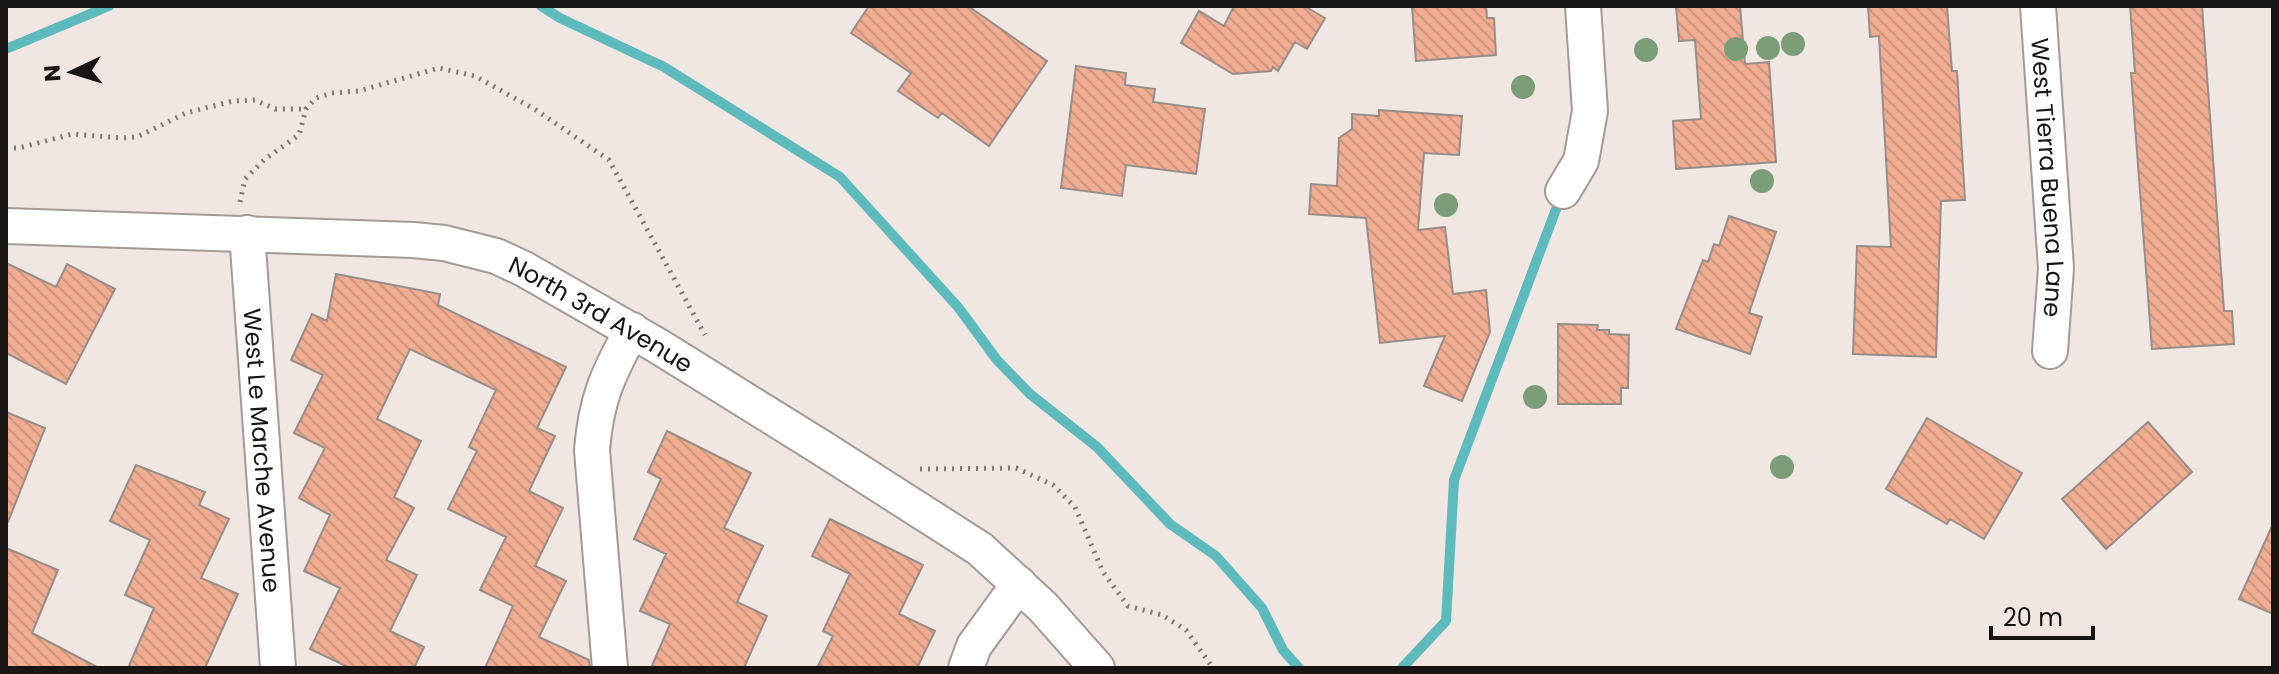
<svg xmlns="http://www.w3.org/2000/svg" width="2279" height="674" font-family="Poppins,sans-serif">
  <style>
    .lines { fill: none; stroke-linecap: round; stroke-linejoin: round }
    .stream { stroke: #5dbabd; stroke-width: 10 }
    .building { fill: url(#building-back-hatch); stroke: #978e8a; stroke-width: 2 }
    .minor-casing { stroke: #a49b97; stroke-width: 38 }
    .path { stroke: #7e7876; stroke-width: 5; stroke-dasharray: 2 6; stroke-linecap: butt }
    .minor { stroke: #fff; stroke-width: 34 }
    .tree { fill: #7b9e79 }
    .labels { text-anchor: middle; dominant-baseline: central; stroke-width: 8; stroke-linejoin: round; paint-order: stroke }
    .street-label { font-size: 24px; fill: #181514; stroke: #f0e7e3 }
  </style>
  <defs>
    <pattern id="building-back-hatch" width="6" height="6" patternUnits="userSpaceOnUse" patternTransform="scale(2)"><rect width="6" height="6" fill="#f1ad92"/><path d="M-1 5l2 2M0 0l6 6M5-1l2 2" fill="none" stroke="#ce947d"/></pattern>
  </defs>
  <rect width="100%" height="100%" fill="#f0e7e3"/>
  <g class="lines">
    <!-- stream -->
    <path class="stream" d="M541,6L560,18L664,67L840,177L958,307L997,360L1030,394L1097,447L1170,524L1216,556L1262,608L1283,650L1299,668
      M6,49L109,6
      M1402,668L1446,621L1454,480L1561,196"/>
  </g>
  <!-- building -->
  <path class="building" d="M869,6H968L1047,61L989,146L942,113L938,118L898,91L911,73L851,33Z
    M1234,6H1304L1325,18L1307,49L1295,42L1278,71L1273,67L1271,71L1233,74L1181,43L1199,11L1224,26Z
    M1412,6H1486L1487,18H1494L1496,55L1416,61Z
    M1676,6H1740L1745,64L1769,62L1776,162L1676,169L1673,121L1701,119L1695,40L1679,41Z
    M1868,6H1947L1952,71H1957L1965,200L1941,201L1936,357L1853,354L1857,246L1891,247L1879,36L1870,37Z
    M2130,6H2202L2224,311H2232L2234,344L2152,349L2131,73H2135Z
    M1076,66L1126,73L1125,85L1155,89L1153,102L1205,109L1196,174L1126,165L1122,196L1061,188Z
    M1379,110L1462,116L1459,155L1424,153L1418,230L1445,227L1453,294L1486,290L1490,332L1462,401L1424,386L1445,336L1380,343L1366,218L1309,214L1311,184L1337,186L1339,138L1352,129V114L1379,116Z
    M1729,216L1776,232L1749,313L1762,317L1750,354L1676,329L1703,260L1708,262L1714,244L1719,246Z
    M6,263L56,287L67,264L115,289L66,384L6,353Z
    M336,274L440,294L438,305L566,367L537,428L555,436L529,491L563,508L535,566L566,581L539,637L589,660L590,668H485L513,606L480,590L506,537L448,509L477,451L469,447L496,390L410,349L377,419L421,441L394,497L414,508L386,560L417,575L390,631L424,647L414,668H350L310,649L340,588L304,571L330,515L299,498L325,448L294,433L323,375L291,360L312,314L327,321Z
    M1558,324L1598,325L1597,330H1609V334L1629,335L1628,388H1621V404H1558Z
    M6,412L45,428L8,522H6Z
    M1927,418L2022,473L1984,539L1950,519L1947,524L1886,489Z
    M2148,422L2192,472L2106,549L2062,499Z
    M667,431L751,473L724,528L763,546L737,602L767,616L744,668H651L670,624L640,611L666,554L634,539L661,479L648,472Z
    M136,465L205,492L199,505L229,519L201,578L238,594L205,668H128L154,608L125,595L150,540L110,521Z
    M830,519L923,565L899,614L935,631L917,668H817L833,636L823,631L850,574L812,556Z
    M2273,524V614L2239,599Z
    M6,548L58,570L32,633L99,668H6Z"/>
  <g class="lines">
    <defs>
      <g id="minor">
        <path id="s1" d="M2038,6L2056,268L2050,351"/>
        <path d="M1563,191L1581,161L1590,111L1583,6"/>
        <path id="s2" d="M6,226L413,240L444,243L496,256L524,269L658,346L822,448L980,549L1043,607L1097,668"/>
        <path id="s3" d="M247,233L278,668"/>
        <path d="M610,668L592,450C596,399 608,374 632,330"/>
        <path d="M966,668L974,646L1019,584"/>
      </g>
    </defs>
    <!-- minor casing -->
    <use href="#minor" class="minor-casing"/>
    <!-- path -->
    <path class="path" d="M6,148H19L72,134L121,138L137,137L186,113L233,101L255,100L275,109H306
      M240,202L245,179L265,159L299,135L306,109L316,98L332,93L359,91L439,68L475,76L536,110L609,160L705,335
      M920,469L1016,468L1053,485L1075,507L1103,572L1128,606L1162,615L1186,630L1213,668"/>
    <!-- minor -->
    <use href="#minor" class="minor"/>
  </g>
  <!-- trees -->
  <g class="tree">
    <circle cx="1793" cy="44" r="12"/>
    <circle cx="1768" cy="48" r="12"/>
    <circle cx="1736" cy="49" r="12"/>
    <circle cx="1646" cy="50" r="12"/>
    <circle cx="1523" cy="87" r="12"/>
    <circle cx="1762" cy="181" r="12"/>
    <circle cx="1446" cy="205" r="12"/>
    <circle cx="1535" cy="397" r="12"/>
    <circle cx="1782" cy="467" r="12"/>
  </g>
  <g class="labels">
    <!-- street labels -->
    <g class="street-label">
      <text stroke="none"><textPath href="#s1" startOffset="172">West Tierra Buena Lane</textPath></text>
      <text stroke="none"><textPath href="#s2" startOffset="612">North 3rd Avenue</textPath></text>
      <text stroke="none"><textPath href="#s3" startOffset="218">West Le Marche Avenue</textPath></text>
    </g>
  </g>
  <!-- border -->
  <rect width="2279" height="674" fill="none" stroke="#181514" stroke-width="16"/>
  <!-- north arrow -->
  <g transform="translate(72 72) rotate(266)" stroke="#f0e7e3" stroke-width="6" paint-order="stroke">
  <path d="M0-6L14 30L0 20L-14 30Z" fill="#181514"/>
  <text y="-12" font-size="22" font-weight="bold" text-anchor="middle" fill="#181514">N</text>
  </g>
  <!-- scale -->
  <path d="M1991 626v12h102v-12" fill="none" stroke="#181514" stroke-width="4"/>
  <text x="2003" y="626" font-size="24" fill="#181514" stroke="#f0e7e3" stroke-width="6" paint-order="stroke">20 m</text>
</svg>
